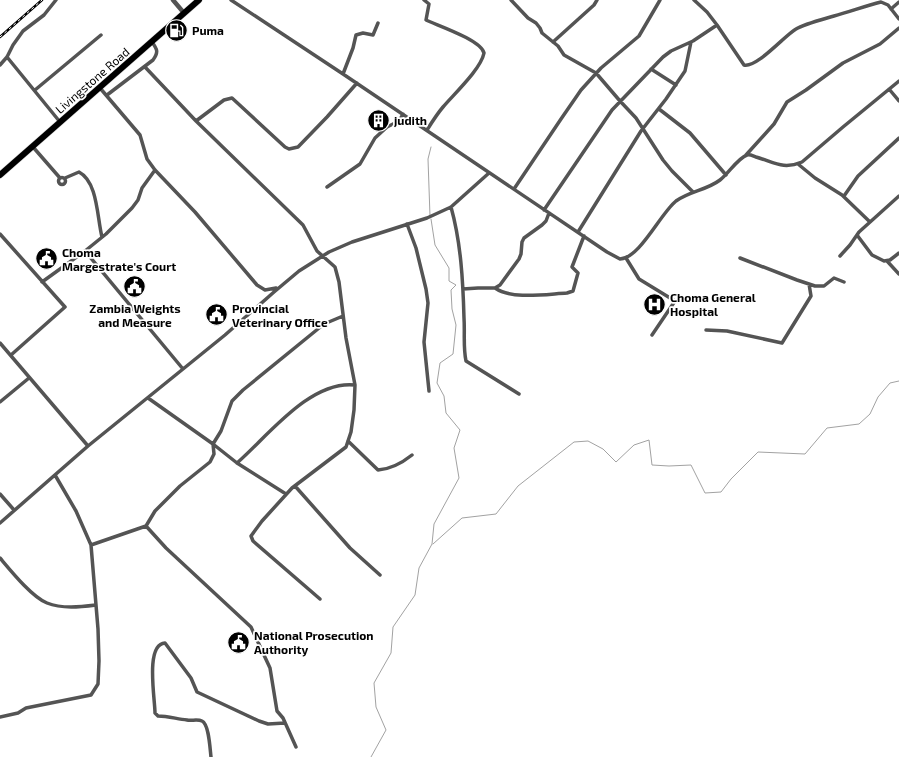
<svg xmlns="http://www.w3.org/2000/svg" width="899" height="757" font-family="'Exo 2',sans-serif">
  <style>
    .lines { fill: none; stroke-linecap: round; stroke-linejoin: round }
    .stream { stroke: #a2a2a2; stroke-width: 1 }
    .trunk-casing { stroke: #dbdbdb; stroke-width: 7 }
    .minor { stroke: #545454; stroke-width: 3.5 }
    .tertiary { stroke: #545454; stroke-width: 4.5 }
    .trunk { stroke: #000; stroke-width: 6 }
    .rail-casing { stroke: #000; stroke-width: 2.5 }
    .rail { stroke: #fff; stroke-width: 1; stroke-dasharray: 3; stroke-linecap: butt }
    .labels { text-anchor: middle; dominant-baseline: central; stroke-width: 3.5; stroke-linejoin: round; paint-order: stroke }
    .poi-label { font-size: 12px; font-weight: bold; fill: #000; stroke: #fff; text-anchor: start }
    .street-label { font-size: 12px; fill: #000; stroke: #fff }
  </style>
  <rect width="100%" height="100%" fill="#fff"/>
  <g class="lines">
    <!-- stream -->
    <path class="stream" d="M430,216L428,159L431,147
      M433,544L462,518L496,514L518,486L574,442L588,441L603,449L616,462L634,445L649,440L652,465L669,466L691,465L705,493L721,492L731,479L758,452L805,454L827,428L859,424L870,414L878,397L890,383L899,381
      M371,757L386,730L376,707L374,683L391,653L393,627L415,595L419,568L432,544L434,524L459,478L454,448L460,430L446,413L444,396L437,383L440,363L453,354L456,325L452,309L451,290L456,285L449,281V268L435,245L431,219"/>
    <defs>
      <path id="trunk" d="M0,175L199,0"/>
    </defs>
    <!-- trunk casing -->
    <use href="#trunk" class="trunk-casing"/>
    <!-- minor -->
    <path class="minor" d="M231,0L343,74L607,252L620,259C640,258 660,214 676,201C690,191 707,190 720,180C728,174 738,158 747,155C750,154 753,156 756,157C774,162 783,170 802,162L843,127L899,81
      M424,0L429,4L426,20C439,26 481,40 484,53C481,69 454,94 443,107C437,114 432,122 427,130
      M511,0L528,18L536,23L540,28L542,33L558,46L564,55L596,73L620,101L636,118L663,160L672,171L693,192
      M694,0L707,12L717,25L744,65C757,68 784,36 796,29C804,24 824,19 834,16C849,12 865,6 881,2L888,5L899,19
      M891,9L899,2
      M553,42L594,5L597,0
      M7,57L60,122
      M0,65L7,57L13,45L23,31L44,15L56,0
      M145,67L196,121L303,225L317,251L335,267L339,282L346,338L355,385L354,410L351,432L346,447L292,488L262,521L251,536L253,541L320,599
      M651,69L676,85
      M343,74L353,48L356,35L363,33L373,35L378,23
      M100,88L140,135L147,159L155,170L195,212L257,285L265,290L276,288
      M889,89L899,101
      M35,90L101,35
      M107,95L153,60C159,52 157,49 152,42
      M659,109L690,133L726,175
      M196,121L224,100L232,98L285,147L289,149L298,147L327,117L357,83
      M33,147L60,178
      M746,155L774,124L787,102L806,90L843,63L880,44L899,28
      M798,164L815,178L842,195L870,222
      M58.5 181a3.5 3.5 0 1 1 7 0a3.5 3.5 0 1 1-7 0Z
      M65,178L79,172C98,182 97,218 102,237
      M327,187L360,164L375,138L387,127L399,121L403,114
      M514,189L561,119L581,90L601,68L639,36L660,0
      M844,196L858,176L899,138
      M451,207C461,243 463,281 464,318C465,333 463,347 466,361L519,394
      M544,210L612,110L663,57L671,51L693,41L717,25
      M407,224L416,248L426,289L428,303L424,342L429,391
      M578,232L641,131L666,99L685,71L691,42
      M0,234L65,307L11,355
      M857,235L872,255L884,261L890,260L899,253
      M85,251L106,234L132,208L138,200L142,188L155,170
      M840,256L850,245L859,232L899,196
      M626,258L639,279L675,301L652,335
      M740,258L797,280L815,286H824L834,278L844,282
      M887,261L899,274
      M42,282L85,251L183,369
      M495,288C512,300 547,294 567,293L573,291L578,273L572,267L584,236
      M463,289L478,288H495L500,285L519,259L521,254L522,242L524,238L542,225L546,221L549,213
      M706,330L727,331L782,343L811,296L809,284
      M0,343L88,446
      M148,398L213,444L237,463L286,494
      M0,402L29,378
      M348,441L378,470C392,469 402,463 412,455
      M237,463C268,436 310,380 355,385
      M295,486L350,548L380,575
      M0,494L14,510
      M0,523L88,446L225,335L274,292L299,271L329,252L352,242L427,218L451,207L489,173
      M91,545L146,526
      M0,558C11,571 32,597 47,603C62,609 80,607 96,605
      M0,717L18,713L26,708L91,695L98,684L99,661L98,629L91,545L76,511L55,475
      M296,747L283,718L277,711L270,668L251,627L166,548L146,526L155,511L180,486L210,462L214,454L213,444L221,431L232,401L243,390L324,324L343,316
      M211,757C210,749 209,724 202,721C198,719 191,721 187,720C177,719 168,716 158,716L155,713C155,699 145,644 165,643L191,678L197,692L259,721L268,724L285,723"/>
    <!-- tertiary -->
    <path class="tertiary" d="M173,0L184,13"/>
    <!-- trunk -->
    <use href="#trunk" class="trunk"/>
    <defs>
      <path id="rail" d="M0,37L42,0"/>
    </defs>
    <!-- rail casing -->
    <use href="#rail" class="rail-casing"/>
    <!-- rail -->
    <use href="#rail" class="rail"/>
  </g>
  <!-- icons -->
  <defs>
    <symbol id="fuel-disc" viewBox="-11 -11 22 22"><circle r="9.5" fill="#000" stroke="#fff"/><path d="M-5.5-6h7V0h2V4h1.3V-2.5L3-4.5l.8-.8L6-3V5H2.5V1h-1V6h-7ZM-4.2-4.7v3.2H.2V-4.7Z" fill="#fff"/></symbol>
    <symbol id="building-disc" viewBox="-11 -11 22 22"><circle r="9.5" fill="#000" stroke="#fff"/><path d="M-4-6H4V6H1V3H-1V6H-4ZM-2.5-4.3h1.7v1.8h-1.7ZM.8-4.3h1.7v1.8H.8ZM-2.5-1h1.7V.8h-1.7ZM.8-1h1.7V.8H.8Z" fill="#fff"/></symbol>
    <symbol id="civic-disc" viewBox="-11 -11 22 22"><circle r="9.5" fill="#000" stroke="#fff"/><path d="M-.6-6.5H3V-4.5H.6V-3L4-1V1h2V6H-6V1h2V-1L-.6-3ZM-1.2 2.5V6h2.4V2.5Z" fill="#fff"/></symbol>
    <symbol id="hospital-disc" viewBox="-11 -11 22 22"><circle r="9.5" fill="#000" stroke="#fff"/><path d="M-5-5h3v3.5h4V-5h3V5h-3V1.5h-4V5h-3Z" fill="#fff"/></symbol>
  </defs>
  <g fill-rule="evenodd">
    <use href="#fuel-disc" x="164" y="18" width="25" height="25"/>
    <use href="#building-disc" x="366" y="108" width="25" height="25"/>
    <use href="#civic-disc" x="34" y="246" width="25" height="25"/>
    <use href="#civic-disc" x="122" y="274" width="25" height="25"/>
    <use href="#hospital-disc" x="642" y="292" width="25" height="25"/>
    <use href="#civic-disc" x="204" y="302" width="25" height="25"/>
    <use href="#civic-disc" x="226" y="630" width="25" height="25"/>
  </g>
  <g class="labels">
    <!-- poi labels -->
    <g class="poi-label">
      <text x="192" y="30">Puma</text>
      <text x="394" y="120">judith</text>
      <text x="62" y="252">Choma<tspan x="62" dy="14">Margestrate's Court</tspan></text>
      <text x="670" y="297">Choma General<tspan x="670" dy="14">Hospital</tspan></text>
      <text x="135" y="308" text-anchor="middle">Zambia Weights<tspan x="135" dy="14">and Measure</tspan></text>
      <text x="232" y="308">Provincial<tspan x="232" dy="14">Veterinary Office</tspan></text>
      <text x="254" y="635">National Prosecution<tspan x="254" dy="14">Authority</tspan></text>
    </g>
    <!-- street labels -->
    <g class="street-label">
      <text transform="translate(92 80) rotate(-41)">Livingstone Road</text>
    </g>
  </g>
</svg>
